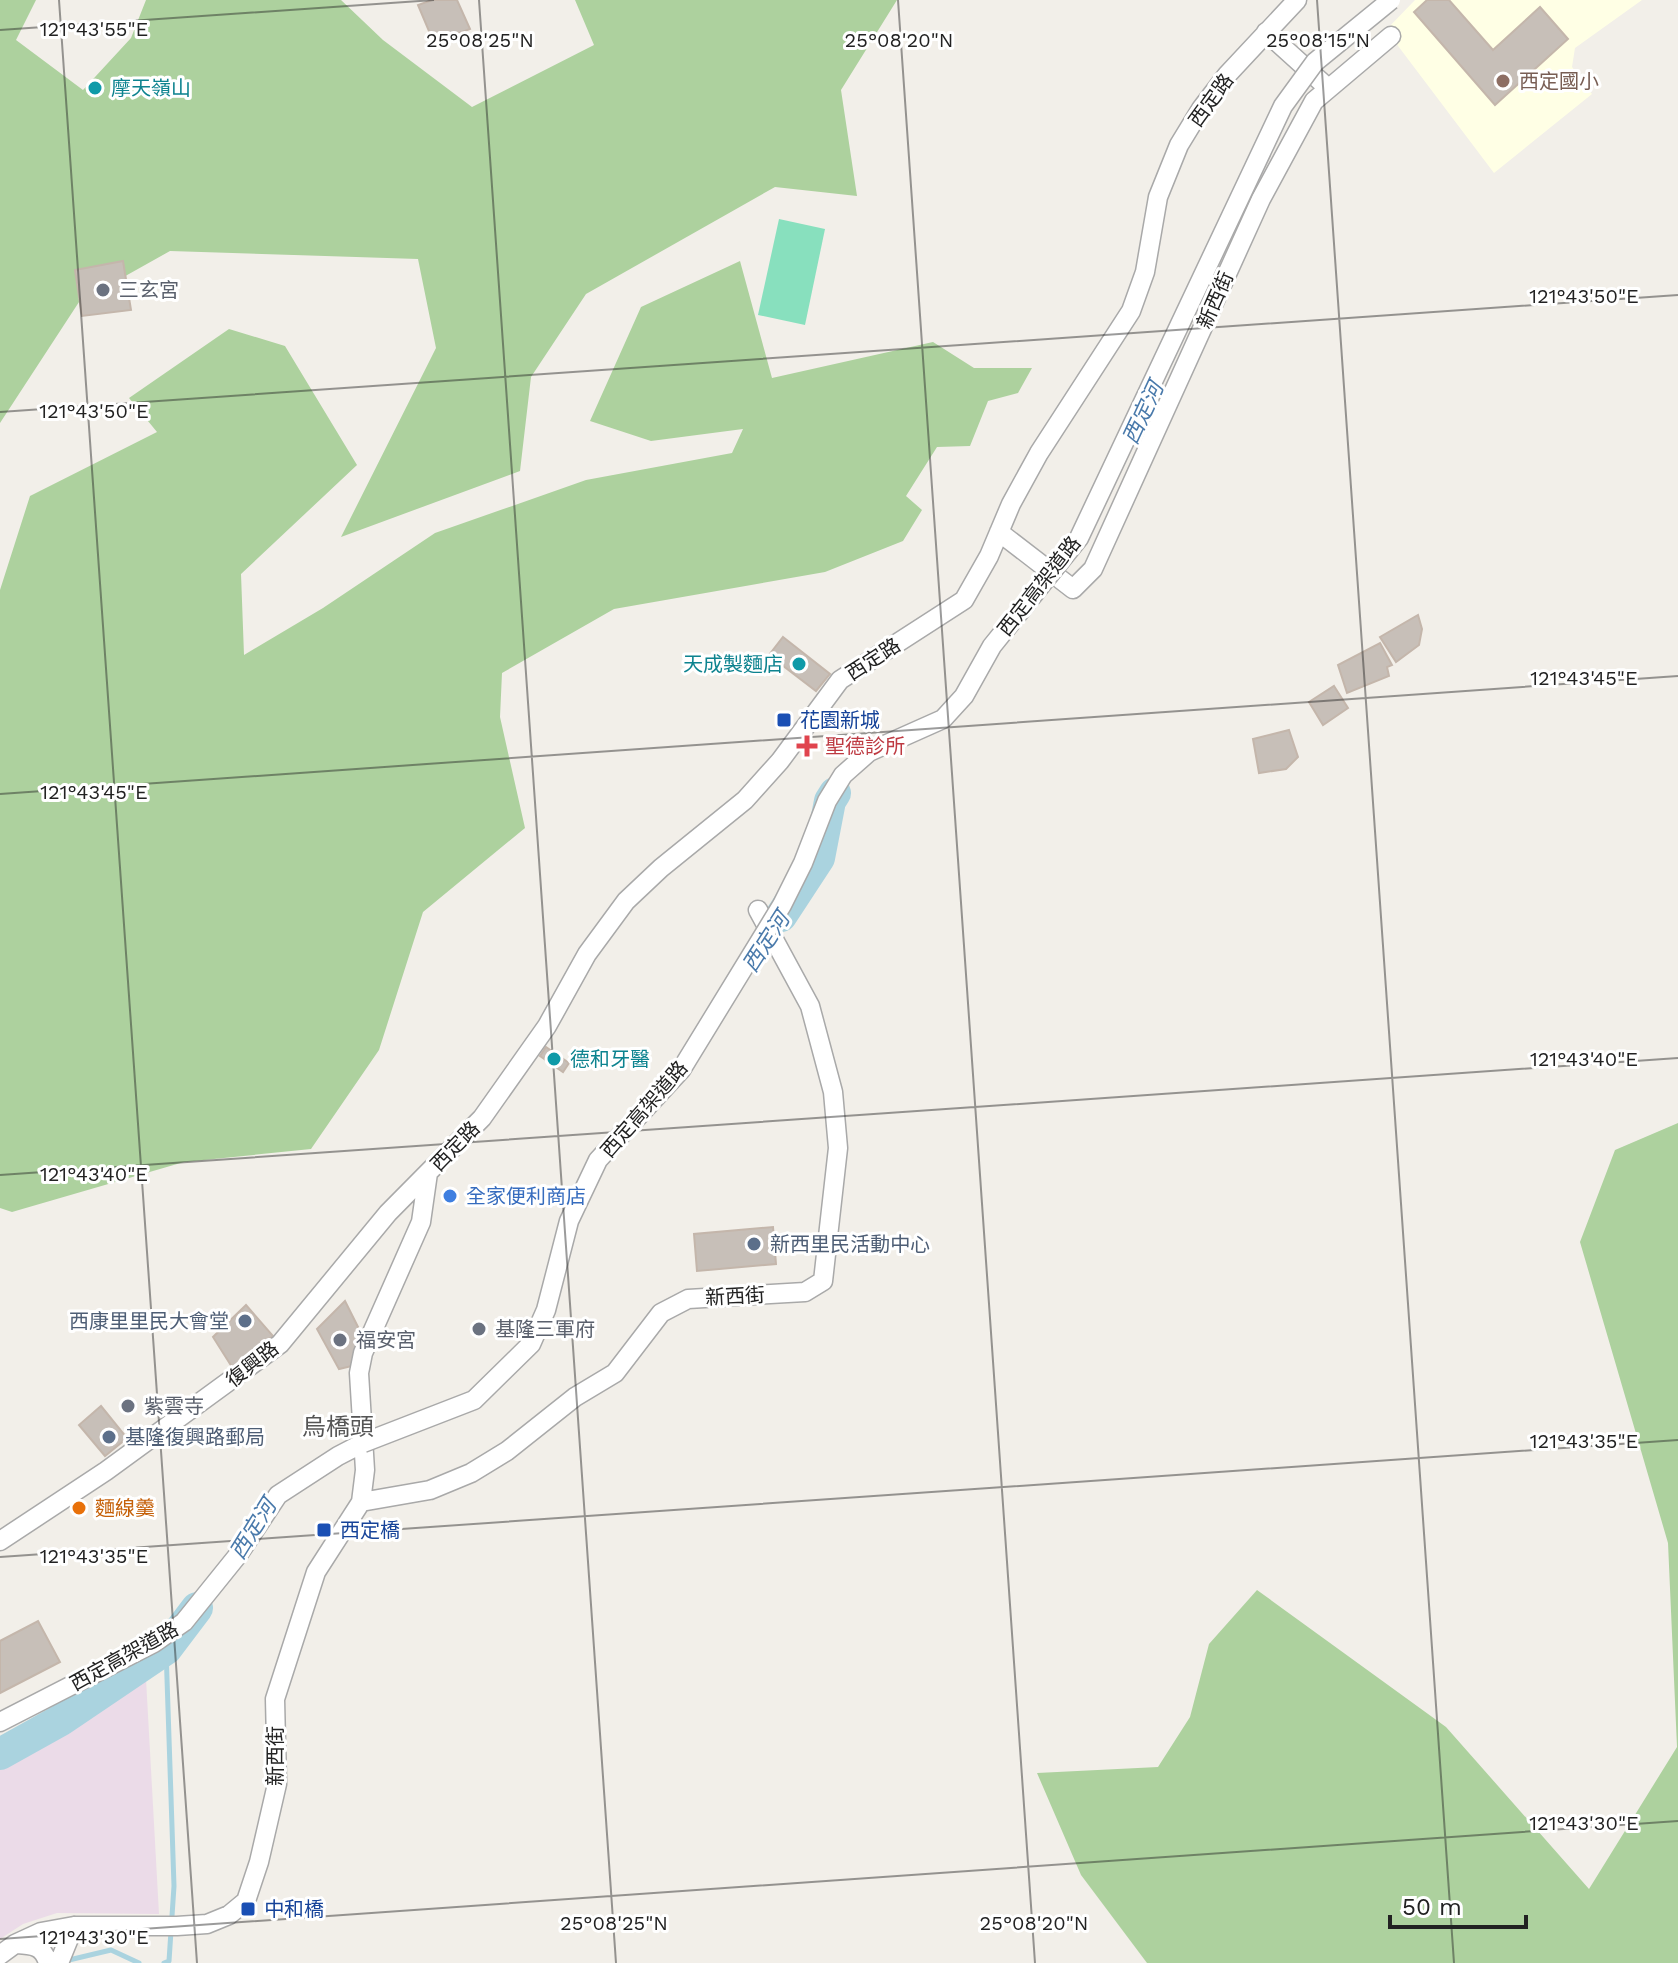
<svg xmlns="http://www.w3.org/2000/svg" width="1678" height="1963" font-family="'Work Sans','Noto Sans TC',sans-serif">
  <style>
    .industrial { fill: #ebdbe8 }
    .education { fill: #ffffe5 }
    .forest { fill: #add19e }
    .pitch { fill: #88e0be }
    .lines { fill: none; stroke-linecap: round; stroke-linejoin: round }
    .stream { stroke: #aad3df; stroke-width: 5 }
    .river { stroke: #aad3df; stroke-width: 32 }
    .building { fill: #c7bfb8; stroke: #c4b6ab; stroke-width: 2 }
    .minor-casing { stroke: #a9a9a9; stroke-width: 21 }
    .minor { stroke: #fff; stroke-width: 18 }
    .minor-bridge-casing { stroke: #a9a9a9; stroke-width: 21; stroke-linecap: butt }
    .minor-bridge { stroke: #fff; stroke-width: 18 }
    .ticks { fill: none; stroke: #222; stroke-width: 2; stroke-opacity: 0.45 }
    .education-dot { fill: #8d6e63; stroke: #fff; stroke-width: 3 }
    .culture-dot { fill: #0f9aa8; stroke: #fff; stroke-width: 3 }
    .worship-dot { fill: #6b7280; stroke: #fff; stroke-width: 3 }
    .transit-dot { fill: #1a4fb4; stroke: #fff; stroke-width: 3 }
    .health-dot { fill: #e0444e; stroke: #fff; stroke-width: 3 }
    .shop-dot { fill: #3f7fe0; stroke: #fff; stroke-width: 3 }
    .service-dot { fill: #5c6f8a; stroke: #fff; stroke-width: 3 }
    .food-dot { fill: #e8710a; stroke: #fff; stroke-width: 3 }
    .labels { text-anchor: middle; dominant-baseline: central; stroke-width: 6; stroke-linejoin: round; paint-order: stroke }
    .education-label { font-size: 20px; fill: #785e54; stroke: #fff; text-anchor: start }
    .culture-label { font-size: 20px; fill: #0d838f; stroke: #fff; text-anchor: start }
    .street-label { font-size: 20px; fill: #222; stroke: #fff }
    .worship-label { font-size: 20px; fill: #5b616d; stroke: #fff; text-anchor: start }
    .transit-label { font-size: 20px; fill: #164399; stroke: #fff; text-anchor: start }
    .health-label { font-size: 20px; fill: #be3a42; stroke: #fff; text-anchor: start }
    .shop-label { font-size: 20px; fill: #366cbe; stroke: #fff; text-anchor: start }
    .service-label { font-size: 20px; fill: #4e5e75; stroke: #fff; text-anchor: start }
    .food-label { font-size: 20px; fill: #c56008; stroke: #fff; text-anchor: start }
    .water-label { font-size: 22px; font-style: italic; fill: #4a7aab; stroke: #fff }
    .quarter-label { font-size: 24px; fill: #555; stroke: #fff }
    .ticks-label { font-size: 20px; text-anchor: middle; fill: #222; stroke: #fff; stroke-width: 6; stroke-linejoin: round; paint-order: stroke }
  </style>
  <rect width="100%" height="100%" fill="#f2efe9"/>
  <!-- industrial -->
  <path class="industrial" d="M146,1679L159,1914L57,1913L23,1924L0,1939V1748Z"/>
  <!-- education -->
  <path class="education" d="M1415,0H1642L1575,48L1572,67L1592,94L1494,173L1386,30Z"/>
  <!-- forest -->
  <path class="forest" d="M0,0H36L16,40L83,90L131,38L146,0H341L383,40L472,107L594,45L575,0H897L841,90L857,196L775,187L586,294L531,377L520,471L341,537L436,348L418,259L170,251L79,302L0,423Z
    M740,261L772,378L933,342L974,368H1032L1018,393L988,401L970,446L937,447L906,496L922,510L903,541L825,572L614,609L502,673L500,717L525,828L423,912L379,1050L311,1149L184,1162L12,1212L0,1208V590L30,496L157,432L129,398L229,329L285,346L357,465L241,574L244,655L323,608L435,533L586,480L732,453L743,429L651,441L590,421L641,307Z
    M1678,1123V1963H1147L1081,1875L1037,1773L1158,1767L1190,1717L1209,1644L1257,1590L1446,1727L1589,1889L1677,1747L1668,1543L1580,1242L1615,1150Z"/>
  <!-- pitch -->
  <path class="pitch" d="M779,219L825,229L805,325L758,315Z"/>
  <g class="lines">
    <!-- stream -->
    <path class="stream" d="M65,1961L111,1950L139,1963
      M164,1963L169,1961L174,1886L166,1649"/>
    <!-- river -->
    <path class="river" d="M781,916L819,858L830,801L835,793
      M0,1754L61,1720L166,1649L197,1608"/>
  </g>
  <!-- building -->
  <path class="building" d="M432,0H457L470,29L434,43L418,5Z
    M1427,0H1449L1493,50L1540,7L1568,39L1495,105L1414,12Z
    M123,261L131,310L82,316L75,270Z
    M1418,615L1422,629L1419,645L1396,662L1380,637Z
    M783,637L830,674L816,691L769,655Z
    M1380,643L1392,665L1387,667L1389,676L1347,693L1338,665Z
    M1334,686L1348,708L1323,725L1309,702Z
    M1289,730L1298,757L1286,769L1259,773L1253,739Z
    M546,1047L569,1063L563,1072L540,1056Z
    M773,1227L776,1264L697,1271L694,1234Z
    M345,1301L360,1331L352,1366L339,1369L317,1329Z
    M246,1305L273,1336L232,1367L213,1337Z
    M101,1406L127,1438L105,1456L79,1425Z
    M38,1621L60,1662L0,1693V1641Z"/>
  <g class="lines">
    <defs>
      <path id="minor" d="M1266,32L1328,88
        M999,532L1073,589L1093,569L1261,199L1314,101L1391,36
        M361,1502L430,1490L471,1473L507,1451L575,1397L615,1373L661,1313L688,1299L805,1292L823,1281L838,1148L833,1092L810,1006L758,910
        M0,1541L106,1471L280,1344L388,1213L482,1118L547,1026L587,954L626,901L661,868L745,800L780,761L840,680L964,600L989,556L1011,504L1039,453L1131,311L1145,272L1158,197L1179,145L1201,109L1227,75L1297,0
        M0,1722L154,1643L184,1622L238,1555L278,1495L338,1456L363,1443
        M15,1944C32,1945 43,1945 48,1963
        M0,1955L15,1944L41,1932L74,1926H177L207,1924L229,1915L246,1901L259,1862L277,1784L275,1699L316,1572L361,1502L365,1470L359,1373L363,1353L421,1222L428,1173
        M59,1963L74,1926"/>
    </defs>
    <!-- minor casing -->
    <use href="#minor" class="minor-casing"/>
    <!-- minor -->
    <use href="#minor" class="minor"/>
    <defs>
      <path id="minor-bridge" d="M363,1443L474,1400L531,1344L546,1310L569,1221L598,1160L681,1070L782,905L803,863L827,801L843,775L869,752L943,719L964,696L992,646L1079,538L1283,106L1315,62L1391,0"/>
    </defs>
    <!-- minor-bridge casing -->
    <use href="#minor-bridge" class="minor-bridge-casing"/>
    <!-- minor-bridge -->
    <use href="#minor-bridge" class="minor-bridge"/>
  </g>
  <!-- ticks -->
  <path class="ticks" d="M59,0L197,1963M479,0L616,1963M898,0L1035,1963M1317,0L1454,1963M0,30L434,0M0,412L1678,295M0,794L1678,676M0,1175L1678,1058M0,1557L1678,1440M0,1939L1678,1821"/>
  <!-- markers -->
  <circle class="education-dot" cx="1503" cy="81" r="8"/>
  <g class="culture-dot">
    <circle cx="95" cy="88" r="8"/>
    <circle cx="799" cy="664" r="8"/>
    <circle cx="554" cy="1059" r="8"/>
  </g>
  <g class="worship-dot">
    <circle cx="103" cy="290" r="8"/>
    <circle cx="479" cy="1329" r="8"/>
    <circle cx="340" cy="1340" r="8"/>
    <circle cx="128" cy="1406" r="8"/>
  </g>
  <g class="transit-dot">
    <rect x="776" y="712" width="16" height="16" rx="4"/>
    <rect x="316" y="1522" width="16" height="16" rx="4"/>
    <rect x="240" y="1901" width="16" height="16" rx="4"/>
  </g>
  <path class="health-dot" d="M803 734h8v8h8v8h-8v8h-8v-8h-8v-8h8z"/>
  <circle class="shop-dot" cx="450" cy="1196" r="8"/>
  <g class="service-dot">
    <circle cx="754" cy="1244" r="8"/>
    <circle cx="245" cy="1321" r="8"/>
    <circle cx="109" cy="1437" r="8"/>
  </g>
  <circle class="food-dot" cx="79" cy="1508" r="8"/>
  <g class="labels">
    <!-- education labels -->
    <g class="education-label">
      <text x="1519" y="81">西定國小</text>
    </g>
    <!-- culture labels -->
    <g class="culture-label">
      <text x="111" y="88">摩天嶺山</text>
      <text x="783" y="664" text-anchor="end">天成製麵店</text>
      <text x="570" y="1059">德和牙醫</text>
    </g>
    <!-- street labels -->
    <g class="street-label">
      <text transform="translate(1211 100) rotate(-54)">西定路</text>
      <text transform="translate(1215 300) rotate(-66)">新西街</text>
      <text transform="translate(1039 586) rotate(-52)">西定高架道路</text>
      <text transform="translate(873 659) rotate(-33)">西定路</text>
      <text transform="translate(644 1109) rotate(-49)">西定高架道路</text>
      <text transform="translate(455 1146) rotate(-46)">西定路</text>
      <text transform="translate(735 1296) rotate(-3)">新西街</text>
      <text transform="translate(252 1364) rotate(-38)">復興路</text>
      <text transform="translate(124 1656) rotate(-29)">西定高架道路</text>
      <text transform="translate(275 1756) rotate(-90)">新西街</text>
    </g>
    <!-- worship labels -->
    <g class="worship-label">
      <text x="119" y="290">三玄宮</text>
      <text x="495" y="1329">基隆三軍府</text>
      <text x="356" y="1340">福安宮</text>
      <text x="144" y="1406">紫雲寺</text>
    </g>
    <!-- transit labels -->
    <g class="transit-label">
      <text x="800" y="720">花園新城</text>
      <text x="340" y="1530">西定橋</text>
      <text x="264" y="1909">中和橋</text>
    </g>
    <!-- health labels -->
    <g class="health-label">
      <text x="825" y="746">聖德診所</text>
    </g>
    <!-- shop labels -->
    <g class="shop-label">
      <text x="466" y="1196">全家便利商店</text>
    </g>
    <!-- service labels -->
    <g class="service-label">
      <text x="770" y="1244">新西里民活動中心</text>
      <text x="229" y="1321" text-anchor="end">西康里里民大會堂</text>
      <text x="125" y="1437">基隆復興路郵局</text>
    </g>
    <!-- food labels -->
    <g class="food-label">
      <text x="95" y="1508">麵線羹</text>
    </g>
    <!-- water labels -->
    <g class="water-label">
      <text transform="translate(1143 413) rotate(-65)">西定河</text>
      <text transform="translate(766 942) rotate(-57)">西定河</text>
      <text transform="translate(253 1529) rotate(-58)">西定河</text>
    </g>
    <!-- quarter labels -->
    <g class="quarter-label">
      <text x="338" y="1427">烏橋頭</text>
    </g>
  </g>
  <g class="ticks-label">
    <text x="94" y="36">121°43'55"E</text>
    <text x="480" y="47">25°08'25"N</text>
    <text x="899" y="47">25°08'20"N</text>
    <text x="1318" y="47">25°08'15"N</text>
    <text x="1584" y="303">121°43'50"E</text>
    <text x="94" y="418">121°43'50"E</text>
    <text x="1584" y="685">121°43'45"E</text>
    <text x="94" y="799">121°43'45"E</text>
    <text x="1584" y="1066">121°43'40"E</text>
    <text x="94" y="1181">121°43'40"E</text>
    <text x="1584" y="1448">121°43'35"E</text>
    <text x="94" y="1563">121°43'35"E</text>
    <text x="1584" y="1830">121°43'30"E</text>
    <text x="614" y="1930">25°08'25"N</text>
    <text x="1034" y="1930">25°08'20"N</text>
    <text x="94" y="1944">121°43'30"E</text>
  </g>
  <!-- scale -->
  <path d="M1390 1915v12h136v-12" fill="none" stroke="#222222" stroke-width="4"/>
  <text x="1402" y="1915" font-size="24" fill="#222222" stroke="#ffffff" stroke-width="6" paint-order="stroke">50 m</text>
</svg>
